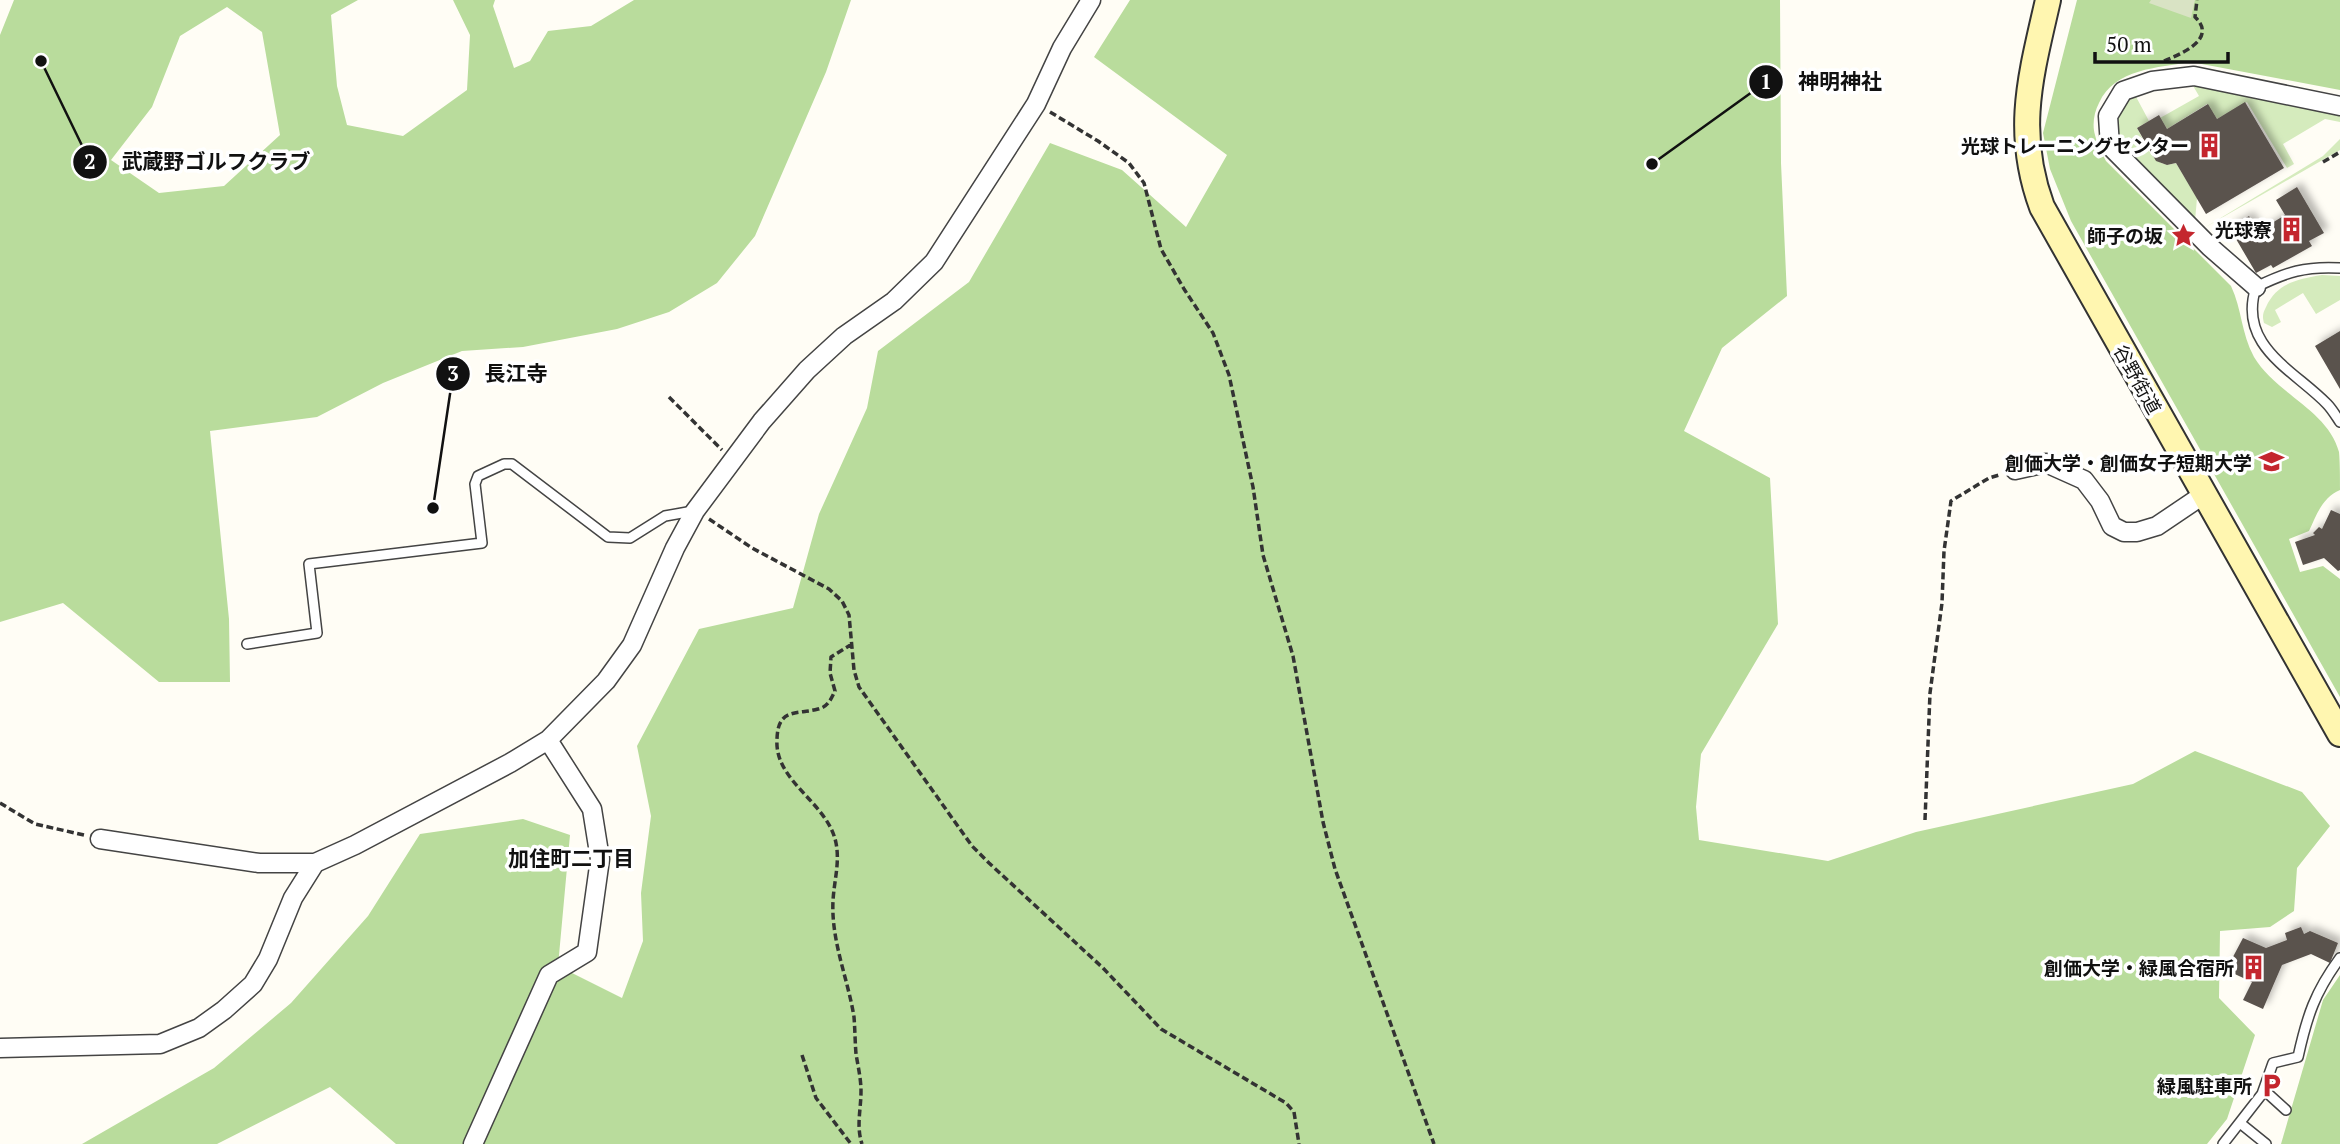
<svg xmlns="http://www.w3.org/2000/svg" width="2340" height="1144" font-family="'PT Serif','Noto Sans JP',serif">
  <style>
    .green { fill: #d5ebbd }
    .forest { fill: #b9dc9c; fill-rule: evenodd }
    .cemetery { fill: #d9e3c4 }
    .building { fill: #5a524d; filter: url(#shadow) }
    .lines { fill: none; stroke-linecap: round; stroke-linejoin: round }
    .service-casing { stroke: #444; stroke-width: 12 }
    .minor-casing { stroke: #444; stroke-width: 21 }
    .secondary-casing { stroke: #333; stroke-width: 28 }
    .path { stroke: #333; stroke-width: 3.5; stroke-dasharray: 7 3.5; stroke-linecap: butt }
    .service { stroke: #fff; stroke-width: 9 }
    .minor { stroke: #fff; stroke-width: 18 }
    .secondary { stroke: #fff6b0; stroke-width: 24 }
    .labels { text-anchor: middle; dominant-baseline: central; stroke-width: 7; stroke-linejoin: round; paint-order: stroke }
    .poi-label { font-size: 19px; font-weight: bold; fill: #111; stroke: #fff; text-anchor: end }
    .street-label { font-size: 19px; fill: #111; stroke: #fff }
    .neighbourhood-label { font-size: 21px; font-weight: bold; fill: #111; stroke: #fff }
    .leader { fill: none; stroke: #111; stroke-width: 2.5 }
    .callout-dot { fill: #111; stroke: #fff; stroke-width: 2.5 }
    .mark-label { font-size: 21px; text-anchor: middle; font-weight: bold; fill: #fff }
    .callout-label { font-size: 21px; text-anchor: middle; font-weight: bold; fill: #111; stroke: #fff; stroke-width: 7; stroke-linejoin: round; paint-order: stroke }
  </style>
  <defs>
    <filter id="shadow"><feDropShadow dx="5" dy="-5" stdDeviation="3.5" flood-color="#0004"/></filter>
  </defs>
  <rect width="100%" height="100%" fill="#fffdf5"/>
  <!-- green -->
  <path class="green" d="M2192,84L2340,116V122L2325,119L2283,144L2294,164L2287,168L2247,102L2217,119L2207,104L2167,129L2160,118L2199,96Z
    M2134,93L2149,121L2137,128C2146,144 2154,171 2176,163L2197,198L2195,221L2122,150C2112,129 2114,106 2134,93Z
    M2340,139V150L2204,228L2323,156Z
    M2322,275L2340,276V300L2316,314L2303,293L2275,310L2281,322L2272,327L2264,323C2262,316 2263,313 2266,307C2277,283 2298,279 2322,275Z"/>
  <!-- forest -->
  <path class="forest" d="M14,0H358L331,15L337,86L347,125L403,136L467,90L470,35L453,0H495L493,6L514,68L530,61L548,31L591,26L634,0H851L826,72L755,236L717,283L669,312L617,329L523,347L462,351L383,383L317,417L210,431L229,619L230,682H159L63,603L0,622V35ZM227,7L262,32L280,135L224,186L159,193L111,160L152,107L180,36Z
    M1130,0H1780L1781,163L1787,296L1722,348L1684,431L1770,478L1778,624L1701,754L1696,807L1699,840L1828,861L1916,832L2133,784L2195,751L2302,792L2330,826L2297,868L2294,911L2270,927L2220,931L2219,998L2255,1035L2227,1119L2207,1144H396L330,1087L217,1144H82L214,1068L291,1003L368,916L420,834L523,819L570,835L558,966L622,998L643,941L641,893L651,816L637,746L699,629L793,608L819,514L867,408L878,351L969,282L1050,143L1122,170L1186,227L1227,155L1094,57Z
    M2077,0H2340V90L2191,62C2158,68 2115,68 2099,103C2094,112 2092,125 2095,135C2097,144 2102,153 2106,161L2231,286C2242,309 2241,333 2254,357C2276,394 2328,410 2339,452C2340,463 2340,479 2340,490C2322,498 2317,514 2309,531L2289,539L2300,572L2323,566L2340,579V697L2071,221L2050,169L2043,133Z
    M2340,975V1144H2281L2323,1000Z"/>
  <!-- cemetery -->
  <path class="cemetery" d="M2151,0H2195L2191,18L2149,3Z"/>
  <!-- building -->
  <path class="building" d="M2245,102L2284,168L2206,214L2176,163L2167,165L2156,161L2137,128L2159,115L2167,129L2208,104L2217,119Z
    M2297,187L2324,233L2309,241L2312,246L2273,268L2271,265L2256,273L2229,227L2249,216L2259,231L2285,215L2276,200Z
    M2340,331V389L2315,346Z
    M2331,510L2340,514V570L2338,571L2324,558L2303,565L2295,542L2315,535L2313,533L2319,527L2322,529Z
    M2301,927L2304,934L2310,931L2338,943L2330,963L2311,954L2282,965L2263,1009L2243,1000L2252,982L2226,970L2243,938L2266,948L2287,940L2285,933Z"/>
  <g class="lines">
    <defs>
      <path id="service" d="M2340,268C2305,266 2287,272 2256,287C2237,346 2294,370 2327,404C2332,409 2336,416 2340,422
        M247,644L317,633L309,564L482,543L475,484L478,476L504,464H512L608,537L630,538L665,516L693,511
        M2264,1090L2286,1110
        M2240,1123L2266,1144
        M2223,1144L2262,1094L2273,1063L2298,1057C2307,1016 2315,992 2340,958"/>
      <path id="minor" d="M2256,287L2210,247L2110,146L2108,116L2123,91L2152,81L2194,76L2340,106
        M2015,470L2046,463L2084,480L2100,501L2112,526L2124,532H2137L2157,526L2203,495
        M100,839L259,863H315L355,845L510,763L548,740L606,681L632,645L675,548L695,511L762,421L807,370L844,336L894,301L934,262L1036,104L1062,48L1091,0
        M0,1048L160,1044L199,1028L224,1010L253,984L268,959L293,898L315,863
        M473,1144L549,975L587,952L600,859L592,809L548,740"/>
      <path id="secondary" d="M2048,0C2031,75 2014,131 2042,207L2340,734"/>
    </defs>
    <!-- service casing -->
    <use href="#service" class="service-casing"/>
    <!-- minor casing -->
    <use href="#minor" class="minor-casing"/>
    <!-- secondary casing -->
    <use href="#secondary" class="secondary-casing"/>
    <!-- path -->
    <path class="path" d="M2164,61C2181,54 2218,39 2195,17L2197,0
      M1050,112L1098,141L1129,163L1144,183L1161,249L1184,289L1213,333L1229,375L1253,487L1263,555L1293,656L1323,822L1335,869L1434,1144
      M2323,162L2340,152
      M669,397L722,450
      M709,519L752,548L829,589L842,601L849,615L854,670L859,687L972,846L989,863L1103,968L1161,1029L1286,1103L1294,1112L1299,1144
      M852,644L831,657L830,673L835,691C831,699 828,707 818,709C797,715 778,707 777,739C774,782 828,802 836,843C840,863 834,881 833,901C831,941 848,979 854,1017C855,1029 855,1042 856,1054C858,1066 861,1079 861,1091C861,1110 856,1126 862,1144
      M0,803L35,824L84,835
      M1925,820L1930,693L1942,603L1944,551L1951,501L1989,478L1999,475
      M802,1055L816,1098L851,1144"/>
    <!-- service -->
    <use href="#service" class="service"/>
    <!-- minor -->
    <use href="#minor" class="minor"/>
    <!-- secondary -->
    <use href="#secondary" class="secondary"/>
  </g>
  <!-- icons -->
  <defs>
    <symbol id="building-bare" viewBox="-9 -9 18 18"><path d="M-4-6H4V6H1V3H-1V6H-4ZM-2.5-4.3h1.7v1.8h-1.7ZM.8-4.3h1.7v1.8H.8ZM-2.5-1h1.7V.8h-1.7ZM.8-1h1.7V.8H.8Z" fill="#c4262e" stroke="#fff" stroke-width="2.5" paint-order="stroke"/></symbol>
    <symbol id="sight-bare" viewBox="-9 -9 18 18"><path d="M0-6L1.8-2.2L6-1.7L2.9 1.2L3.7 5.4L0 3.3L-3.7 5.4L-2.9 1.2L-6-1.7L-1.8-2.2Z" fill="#c4262e" stroke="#fff" stroke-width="2.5" paint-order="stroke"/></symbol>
    <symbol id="university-bare" viewBox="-9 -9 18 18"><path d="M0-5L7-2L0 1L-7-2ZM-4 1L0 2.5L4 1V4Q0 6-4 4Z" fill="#c4262e" stroke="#fff" stroke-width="2.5" paint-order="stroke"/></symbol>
    <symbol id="parking-bare" viewBox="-9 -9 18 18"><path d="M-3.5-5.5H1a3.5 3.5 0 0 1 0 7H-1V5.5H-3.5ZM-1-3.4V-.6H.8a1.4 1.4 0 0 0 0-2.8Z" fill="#c4262e" stroke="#fff" stroke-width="2.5" paint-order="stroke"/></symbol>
  </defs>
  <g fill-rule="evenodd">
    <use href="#building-bare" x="2192" y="128" width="35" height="35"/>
    <use href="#building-bare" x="2274" y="212" width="35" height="35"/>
    <use href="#sight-bare" x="2166" y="218" width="35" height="35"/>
    <use href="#university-bare" x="2254" y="444" width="35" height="35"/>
    <use href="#building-bare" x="2236" y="950" width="35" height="35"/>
    <use href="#parking-bare" x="2254" y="1068" width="35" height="35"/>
  </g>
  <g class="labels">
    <!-- poi labels -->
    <g class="poi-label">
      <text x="2189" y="145">光球トレーニングセンター</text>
      <text x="2272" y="229">光球寮</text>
      <text x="2163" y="235">師子の坂</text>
      <text x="2252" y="462">創価大学・創価女子短期大学</text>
      <text x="2234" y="967">創価大学・緑風合宿所</text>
      <text x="2252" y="1085">緑風駐車所</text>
    </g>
    <!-- street labels -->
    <g class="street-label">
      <text transform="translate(2138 379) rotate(61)">谷野街道</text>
    </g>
    <!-- neighbourhood labels -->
    <g class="neighbourhood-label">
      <text x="571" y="858">加住町二丁目</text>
    </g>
  </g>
  <!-- callouts -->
  <path class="leader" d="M1652 164L1766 82M41 61L90 162M433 508L453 374"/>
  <g class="callout-dot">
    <circle cx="1652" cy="164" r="7"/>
    <circle cx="41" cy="61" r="7"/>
    <circle cx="433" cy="508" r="7"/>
    <circle cx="1766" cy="82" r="18"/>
    <circle cx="90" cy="162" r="18"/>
    <circle cx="453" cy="374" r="18"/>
  </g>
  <g class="mark-label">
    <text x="1766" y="89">1</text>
    <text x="90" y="169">2</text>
    <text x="453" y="381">3</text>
  </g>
  <g class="callout-label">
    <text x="1840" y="89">神明神社</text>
    <text x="216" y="169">武蔵野ゴルフクラブ</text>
    <text x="516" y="381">長江寺</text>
  </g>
  <!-- scale -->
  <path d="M2095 52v10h133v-10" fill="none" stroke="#111111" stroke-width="3.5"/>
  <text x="2106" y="52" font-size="21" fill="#111111" stroke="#ffffff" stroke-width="5" paint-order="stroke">50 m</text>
</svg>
